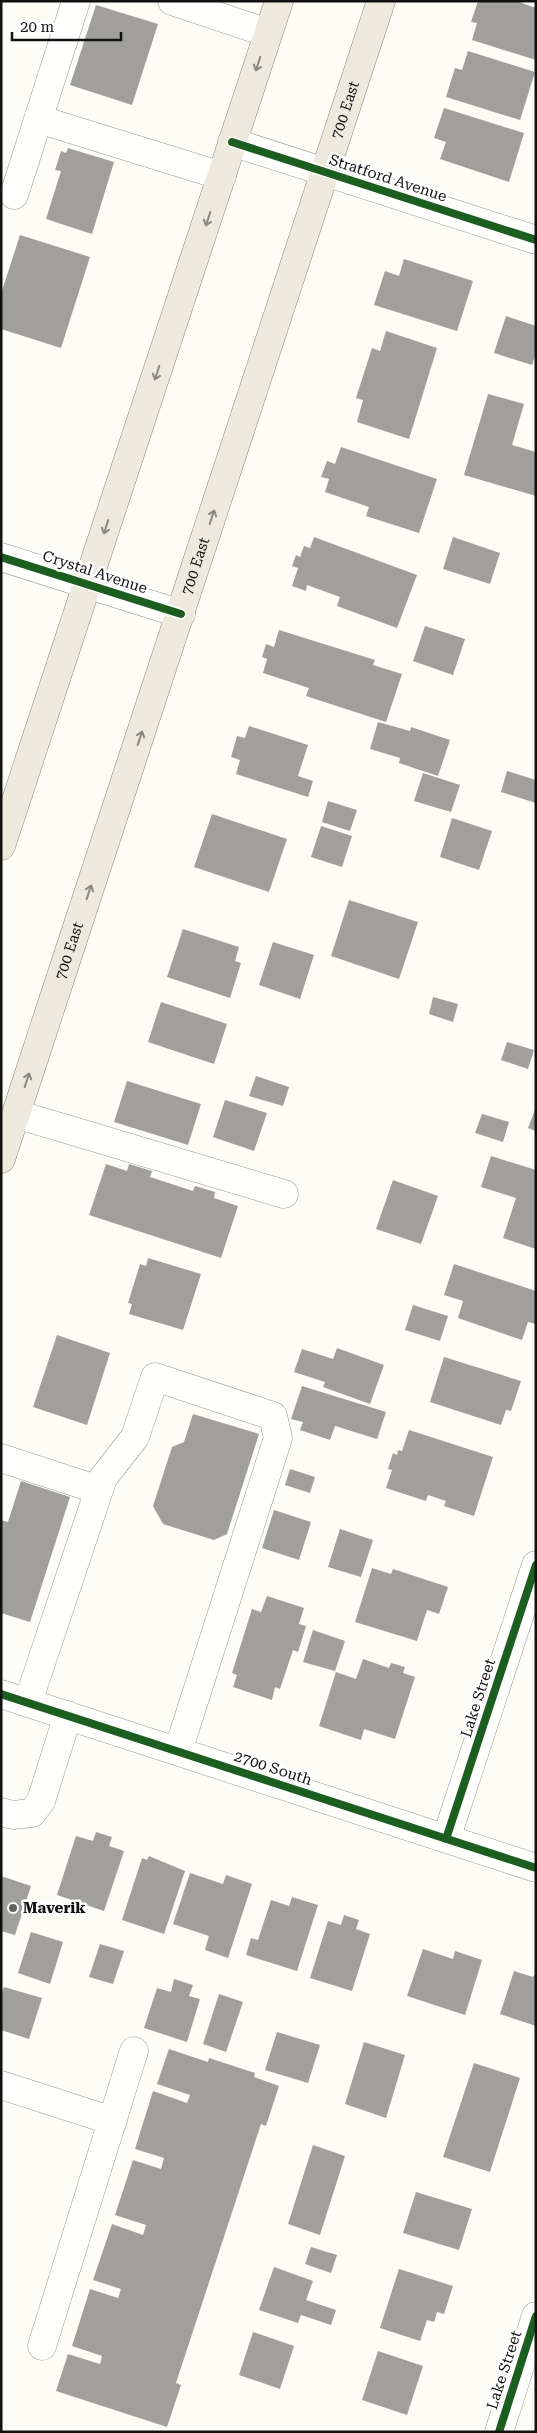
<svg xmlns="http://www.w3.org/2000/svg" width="537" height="2433" font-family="'Roboto Serif',serif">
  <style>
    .building { fill: #a19f9c }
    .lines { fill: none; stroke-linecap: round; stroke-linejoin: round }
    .minor-casing { stroke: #979795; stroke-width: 29 }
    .major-casing { stroke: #858482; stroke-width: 29 }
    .minor { stroke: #fffffe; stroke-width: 28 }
    .major { stroke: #ede9dc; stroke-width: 28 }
    .cycleway-casing { stroke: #fff; stroke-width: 11 }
    .cycleway { stroke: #1b5e20; stroke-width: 8 }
    .oneway { stroke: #8a8881 }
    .poi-dot { fill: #646362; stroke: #fff; stroke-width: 2 }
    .labels { text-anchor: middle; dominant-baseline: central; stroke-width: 5; stroke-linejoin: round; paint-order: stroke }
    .street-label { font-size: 15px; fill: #111; stroke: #fff }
    .poi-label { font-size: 15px; font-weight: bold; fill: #111; stroke: #fff; text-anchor: start }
  </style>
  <rect width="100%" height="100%" fill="#fdfcf7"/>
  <!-- building -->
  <path class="building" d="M478,1H516L536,8V60L472,40L477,23L471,22Z
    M96,5L158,24L132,105L70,85Z
    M468,51L535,72L520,120L446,97L455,68L462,70Z
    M444,108L524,133L509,182L440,159L446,142L434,138Z
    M68,148L114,162L92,234L46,219L61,171L55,170L61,151L66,153Z
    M20,235L90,257L61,348L1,329V294Z
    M404,259L473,281L457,331L374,305L385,271L399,276Z
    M506,316L536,326V353L532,365L494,353Z
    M386,331L437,348L409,439L357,422L363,400L356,398L372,348L380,351Z
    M488,394L524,404L512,445L536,452V496L464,475Z
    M341,447L437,479L419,533L366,516L369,507L325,492L329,479L321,477L327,461L335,464Z
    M314,537L417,575L397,628L337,606L340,597L307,585L306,591L292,586L298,568L292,566L296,555L300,557L304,546L310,548Z
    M453,537L500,553L490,584L443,569Z
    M425,626L465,639L453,675L413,661Z
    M279,630L375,660L373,665L402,674L386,722L306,696L309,688L263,673L267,659L262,657L266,644L274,647Z
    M378,722L410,731L411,727L450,740L438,776L399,763L400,758L370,749Z
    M249,726L308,745L298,776L313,781L308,797L236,774L240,760L231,757L237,736L245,738Z
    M507,771L536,780V803L501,792Z
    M423,773L460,785L451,812L414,801Z
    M328,801L357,810L350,831L322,822Z
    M212,814L287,839L269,892L194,867Z
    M452,818L492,831L479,870L440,857Z
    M321,826L352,836L342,867L311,857Z
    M349,900L418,922L399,979L331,956Z
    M183,929L239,947L235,961L241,963L230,998L167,977Z
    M273,942L314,955L300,999L259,985Z
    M433,997L458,1004L453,1022L429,1014Z
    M161,1002L227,1024L214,1064L148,1042Z
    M507,1042L534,1050L528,1069L501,1060Z
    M256,1076L289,1087L283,1106L249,1096Z
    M127,1081L201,1104L188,1145L114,1122Z
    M225,1100L267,1113L254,1151L213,1137Z
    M536,1107V1131L528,1128Z
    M482,1114L509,1122L503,1142L475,1133Z
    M491,1156L536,1170V1249L503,1238L516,1198L481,1187Z
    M106,1164L127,1171L129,1164L152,1171L150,1177L193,1191L195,1186L215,1192L214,1198L238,1206L221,1258L89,1215Z
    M393,1180L438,1196L421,1244L376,1229Z
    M148,1258L201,1274L183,1330L129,1314L132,1304L128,1303L140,1264L146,1266Z
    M454,1264L536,1291V1324L528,1322L522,1340L458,1318L463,1301L444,1295Z
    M413,1305L448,1316L440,1341L405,1330Z
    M57,1335L110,1353L87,1425L33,1407Z
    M337,1348L384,1365L370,1404L323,1387L325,1382L294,1372L302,1349L333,1359Z
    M444,1357L521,1381L511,1411L506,1410L501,1425L430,1402Z
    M302,1386L386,1412L377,1439L335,1426L330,1440L300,1430L303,1422L291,1419Z
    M193,1414L259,1434L227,1534L214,1540L163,1524L153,1506L172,1447L184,1442Z
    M409,1430L493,1457L474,1516L444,1506L446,1501L428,1495L426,1501L386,1488L392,1470L388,1469L393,1453L397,1455L398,1450L402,1451Z
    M290,1469L315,1477L310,1493L285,1485Z
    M21,1481L70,1497L30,1622L1,1613V1520L8,1522Z
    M274,1510L311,1522L299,1560L262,1548Z
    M340,1529L373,1540L361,1577L328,1567Z
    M372,1568L391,1574L393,1569L448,1587L439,1614L427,1610L417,1641L355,1622Z
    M267,1596L304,1608L299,1624L306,1626L298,1652L293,1650L280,1689L275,1687L272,1700L233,1687L237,1675L232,1673L252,1609L261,1612Z
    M313,1630L345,1641L335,1671L303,1662Z
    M363,1659L389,1668L391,1663L405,1667L403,1673L415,1677L395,1739L364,1729L361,1740L319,1726L336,1672L356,1679Z
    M96,1832L112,1837L109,1846L124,1851L104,1911L57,1895L76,1836L93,1841Z
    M149,1856L185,1871L164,1934L122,1920L142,1858L147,1860Z
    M190,1873L223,1884L226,1875L252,1884L228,1958L205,1950L209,1936L173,1924Z
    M1,1876L31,1886L15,1935L1,1931Z
    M292,1897L318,1905L297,1971L246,1955L251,1938L258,1940L271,1900L289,1906Z
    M344,1915L359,1920L356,1929L370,1934L352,1991L310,1978L328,1921L341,1925Z
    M31,1932L63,1942L50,1984L18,1973Z
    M100,1944L124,1951L113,1984L89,1977Z
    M423,1949L453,1959L455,1951L482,1960L465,2015L407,1996Z
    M514,1971L533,1977L536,1972V2026L500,2014Z
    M174,1979L193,1985L189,1996L200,1999L187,2042L144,2028L157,1988L171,1992Z
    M4,1987L42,1998L29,2039L1,2030V1995Z
    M219,1994L243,2002L226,2052L203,2044Z
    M277,2032L320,2045L308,2083L265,2070Z
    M364,2042L405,2055L386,2118L345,2104Z
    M169,2049L208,2062L209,2058L255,2073L254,2077L279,2086L266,2126L261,2124L176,2383L181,2385L167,2427L56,2391L68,2354L100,2364L102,2356L72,2346L90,2289L118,2298L121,2289L93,2280L112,2224L143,2235L146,2225L115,2215L133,2160L161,2169L164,2158L135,2149L153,2091L187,2103L190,2095L157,2084Z
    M474,2063L520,2078L490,2172L443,2157Z
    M313,2145L345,2156L320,2235L288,2224Z
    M416,2192L472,2209L459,2250L403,2233Z
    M311,2247L337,2255L331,2273L305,2264Z
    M274,2267L313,2281L306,2300L336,2310L331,2325L301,2315L298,2323L259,2310Z
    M399,2269L453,2286L444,2314L437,2312L434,2322L427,2320L420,2341L380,2328Z
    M253,2332L294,2346L280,2389L239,2375Z
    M378,2351L423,2366L407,2415L362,2400Z"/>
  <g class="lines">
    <defs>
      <path id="minor" d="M172,1L268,33
        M38,119L222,176
        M232,142L536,240
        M14,195L76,1
        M1,557L181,614
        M16,1114L284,1194
        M1,1458L99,1490
        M1,1694L536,1868
        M28,1702L103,1478L135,1437L155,1377L273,1416L278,1438L178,1751
        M1,1812L13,1815L32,1813L41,1801L68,1715
        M446,1839L536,1565
        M1,2085L113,2121
        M42,2346L134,2051
        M499,2432L536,2316"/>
      <g id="major">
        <path d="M1,846L279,1"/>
        <path id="s1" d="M1,1159L381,1"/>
      </g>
    </defs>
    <!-- minor casing -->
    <use href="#minor" class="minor-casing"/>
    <!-- major casing -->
    <use href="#major" class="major-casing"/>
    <!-- minor -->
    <use href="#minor" class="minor"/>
    <!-- major -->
    <use href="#major" class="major"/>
    <defs>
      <path id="cycleway" d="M232,142L536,240
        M1,557L181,614
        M1,1694L536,1868
        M446,1839L536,1565
        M499,2432L536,2316"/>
    </defs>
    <!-- cycleway casing -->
    <use href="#cycleway" class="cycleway-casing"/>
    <!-- cycleway -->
    <use href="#cycleway" class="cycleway"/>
  </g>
  <!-- one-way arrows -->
  <defs><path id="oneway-shaft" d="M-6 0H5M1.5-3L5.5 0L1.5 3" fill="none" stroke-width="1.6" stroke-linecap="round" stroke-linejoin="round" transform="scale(1.25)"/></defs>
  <g class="oneway">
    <use href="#oneway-shaft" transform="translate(258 64) rotate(108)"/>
    <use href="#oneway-shaft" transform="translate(208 219) rotate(108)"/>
    <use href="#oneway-shaft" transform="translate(157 373) rotate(108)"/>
    <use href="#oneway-shaft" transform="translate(212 517) rotate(-72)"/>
    <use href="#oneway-shaft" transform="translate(106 527) rotate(108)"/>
    <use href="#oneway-shaft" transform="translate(140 738) rotate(-72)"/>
    <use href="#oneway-shaft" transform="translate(89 892) rotate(-72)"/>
    <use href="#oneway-shaft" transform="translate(27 1080) rotate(-72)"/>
  </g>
  <!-- markers -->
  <circle class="poi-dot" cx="13" cy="1908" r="5"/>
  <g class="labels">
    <!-- street labels -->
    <g class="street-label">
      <text stroke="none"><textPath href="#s1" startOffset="1104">700 East</textPath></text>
      <text transform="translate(388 178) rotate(18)">Stratford Avenue</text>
      <text stroke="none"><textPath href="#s1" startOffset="624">700 East</textPath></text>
      <text transform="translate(95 572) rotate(18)">Crystal Avenue</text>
      <text stroke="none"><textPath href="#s1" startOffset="219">700 East</textPath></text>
      <text transform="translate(478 1698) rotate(-72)">Lake Street</text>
      <text transform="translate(273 1768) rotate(18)">2700 South</text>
      <text transform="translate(504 2370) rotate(-72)">Lake Street</text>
    </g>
    <!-- poi labels -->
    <g class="poi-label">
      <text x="23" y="1908">Maverik</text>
    </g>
  </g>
  <!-- border -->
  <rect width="537" height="2433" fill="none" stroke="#111111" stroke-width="5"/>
  <!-- scale -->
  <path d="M12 32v8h109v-8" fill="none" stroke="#111111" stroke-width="2.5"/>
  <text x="20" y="32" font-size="15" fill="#111111" stroke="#ffffff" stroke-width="4" paint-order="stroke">20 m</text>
</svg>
